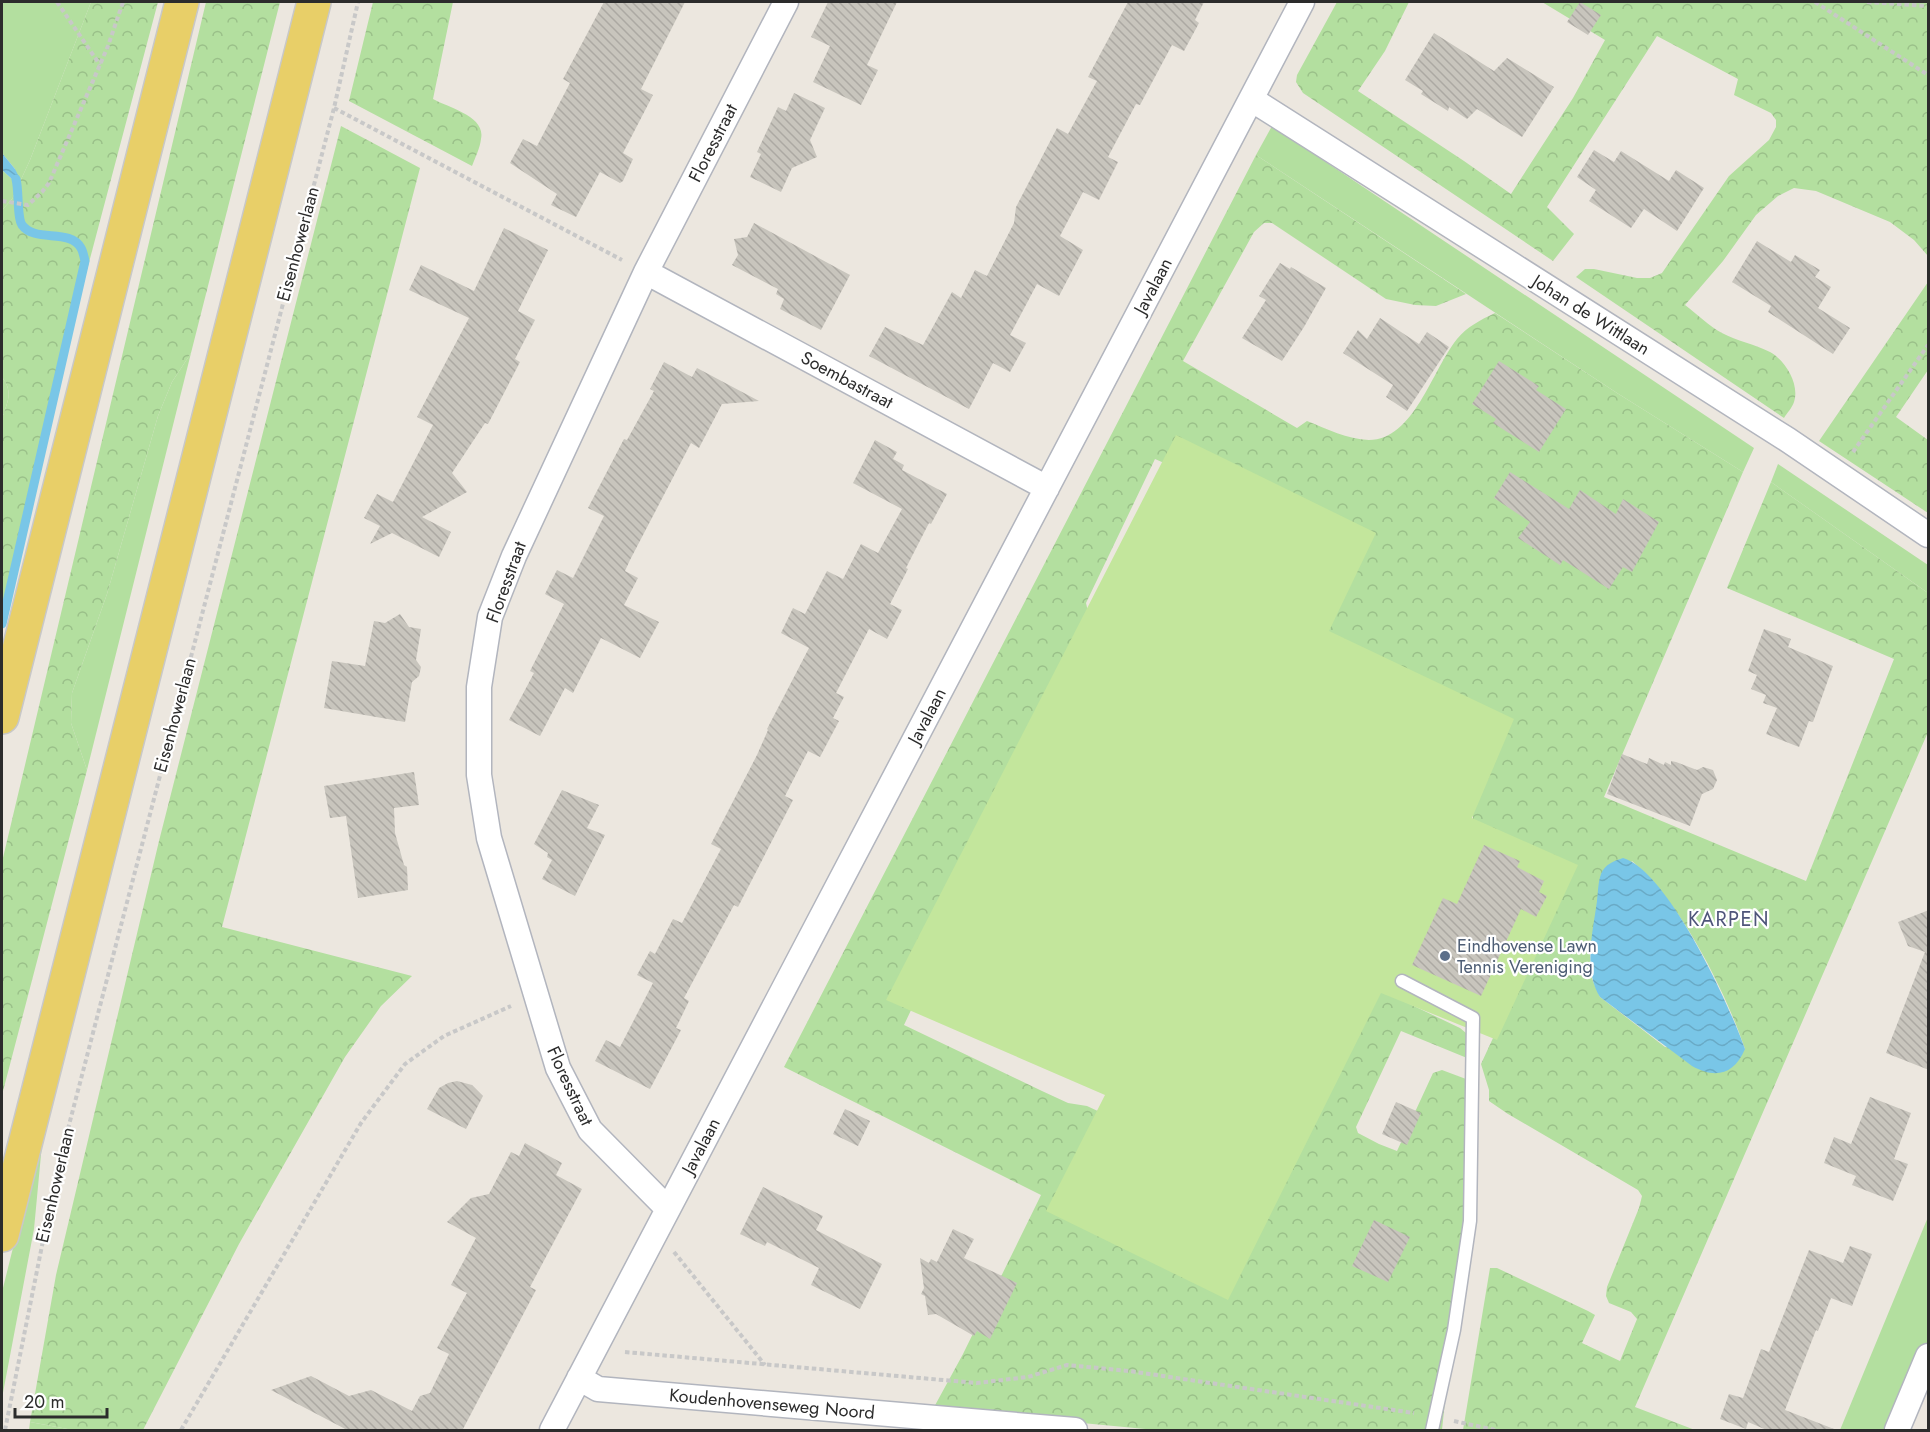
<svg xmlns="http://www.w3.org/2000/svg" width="1930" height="1432" font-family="Jost,sans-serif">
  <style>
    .grass { fill: #b3df9f }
    .forest { fill: url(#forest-crowns); fill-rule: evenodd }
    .pitch { fill: #c3e69c }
    .water { fill: url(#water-waves) }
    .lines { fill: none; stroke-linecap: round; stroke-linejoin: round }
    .stream { stroke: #79c6e7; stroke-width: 9 }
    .building { fill: url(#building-back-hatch) }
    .service-casing { stroke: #b2b5be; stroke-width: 15 }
    .minor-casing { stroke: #b2b5be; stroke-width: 27 }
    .primary-casing { stroke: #c8c8c8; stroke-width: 36 }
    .path { stroke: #c8c8c8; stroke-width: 4; stroke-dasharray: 4.5 3; stroke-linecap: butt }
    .service { stroke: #fff; stroke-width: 12 }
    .minor { stroke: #fff; stroke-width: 24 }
    .primary { stroke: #e8cf68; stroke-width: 33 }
    .service-dot { fill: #5c6f8a; stroke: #fff; stroke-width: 2 }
    .labels { text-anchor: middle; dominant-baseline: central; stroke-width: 4.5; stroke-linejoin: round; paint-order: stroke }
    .street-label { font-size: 18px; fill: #2c2c2c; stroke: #fff }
    .service-label { font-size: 18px; fill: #4e5e75; stroke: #fff; text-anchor: start }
    .neighbourhood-label { font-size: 20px; letter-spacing: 1.5px; fill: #4f557a; stroke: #fff }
  </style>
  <defs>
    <pattern id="forest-crowns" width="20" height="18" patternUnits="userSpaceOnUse" patternTransform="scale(1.5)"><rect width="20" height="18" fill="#b3df9f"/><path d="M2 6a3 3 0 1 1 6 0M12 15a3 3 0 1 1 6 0" fill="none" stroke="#9ac089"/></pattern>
    <pattern id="water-waves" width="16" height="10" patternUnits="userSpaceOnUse" patternTransform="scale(1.5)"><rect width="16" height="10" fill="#79c6e7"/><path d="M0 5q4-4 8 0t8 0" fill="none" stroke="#69aac6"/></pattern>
    <pattern id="building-back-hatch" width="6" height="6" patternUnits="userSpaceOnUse" patternTransform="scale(1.5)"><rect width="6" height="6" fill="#c8c5bd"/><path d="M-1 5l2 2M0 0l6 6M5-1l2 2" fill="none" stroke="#aca9a3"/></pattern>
  </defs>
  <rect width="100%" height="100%" fill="#ece7df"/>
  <!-- grass -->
  <path class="grass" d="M2,2H91L30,160L12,199L2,210V170L13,180L15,169L2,153Z
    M1272,126L1754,448L1743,472L1617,393L1256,155Z
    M191,353L87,770L71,723L72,693L107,594L158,416L172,382Z
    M2,377C14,393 7,402 2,419Z
    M1778,464L1928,565V593L1771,482Z
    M44,1123L34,1229L2,1398V1292Z
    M1928,1217V1341L1925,1351L1890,1430H1840Z
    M30,1422L73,1430H29Z"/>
  <!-- forest -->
  <path class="forest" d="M91,2H158L74,319L2,615V419C7,402 14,393 2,377V210L12,199L30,160Z
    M206,2H280L191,353L172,382L158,416L107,594L72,693L71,723L87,770L2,1095V862Z
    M373,2H453L433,99C449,108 486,116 481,139C480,148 475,158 472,166L349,101Z
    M1337,2H1409L1385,51L1358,91L1464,161L1511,194L1573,98L1605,40L1542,2H1928V256L1914,240L1890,222L1816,191L1794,188L1778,196L1756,215L1723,261L1685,305C1697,314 1709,326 1722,333C1737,341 1754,344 1770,352C1785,360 1800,384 1794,402C1792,408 1787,413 1784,418L1576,277L1585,269H1594L1637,278H1650L1662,273L1729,176L1769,140L1776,127V120L1771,113L1734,95L1738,79L1657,36L1547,207L1574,234L1553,261L1303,93L1296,82L1297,75Z
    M341,126L420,168L222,927L412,976L381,1006L345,1057L239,1244L143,1430H73L30,1422L56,1275L159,841Z
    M1256,155L1466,294L1436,306L1415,305L1386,299L1272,223H1264L1254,232L1183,361L1297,428L1307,421C1327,429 1347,439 1369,440C1414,440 1432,370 1457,339C1467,327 1480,320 1495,313L1617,393L1743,472L1604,797L1806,881L1894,659L1727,588L1771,482L1928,593V732L1635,1407L1695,1430H1463L1490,1268H1497L1588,1311L1595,1315L1582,1343L1620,1361L1637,1319L1631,1312L1609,1303L1606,1296L1607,1287L1639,1208L1642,1196L1638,1190L1508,1114L1489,1101V1090L1481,1064L1566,880L1473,838V813L987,849L904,1025L1042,1091L1068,1103L1087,1106L1102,1113L1374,987L1460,1028L1466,1033L1468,1042L1467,1058L1401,1031L1356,1127L1358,1133L1379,1144L1397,1151L1433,1073L1442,1070L1466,1079L1465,1210L1442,1430H1156L933,1409L963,1354L1041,1195L784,1067ZM1155,459L1196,477L1089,616L1086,603ZM1632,861C1680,901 1725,990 1745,1049L1665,1047L1600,997L1592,979L1590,956L1593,932Z
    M1928,282V370L1896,417L1928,440V513L1819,441Z"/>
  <!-- pitch -->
  <path class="pitch" d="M1176,435L1376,533L1329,631L1514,719L1472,818L1578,865L1497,1040L1381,993L1228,1300L1046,1211L1105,1095L886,1000Z"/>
  <!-- water -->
  <path class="water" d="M2,153L15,169L19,177L13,180L2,170Z
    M1623,858C1668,871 1729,1004 1745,1049C1734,1075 1715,1079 1692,1066L1600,997C1583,970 1593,931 1597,901C1598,893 1598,882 1601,874C1605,864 1614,861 1623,858Z"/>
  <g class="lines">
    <!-- stream -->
    <path class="stream" d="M2,624L85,261C84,257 83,251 81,248C70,228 35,243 22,225C17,218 19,190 16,179"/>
  </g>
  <!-- building -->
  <path class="building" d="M604,2H685L641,89L653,95L623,153L633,159L623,181L620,183L600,172L576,217L551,205L557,194L510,163L523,139L537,146L570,83L563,79Z
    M828,2H897L867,65L878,70L861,105L813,82L830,46L811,37Z
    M1128,2H1204L1195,20L1199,23L1184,51L1172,45L1140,105L1136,104L1108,157L1118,162L1099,200L1083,192L1060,236L1083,250L1059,296L1037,284L1010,335L1026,343L1010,372L993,363L969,409L869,356L885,327L923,345L952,292L961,298L975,270L987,276L1014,223L1016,207L1057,128L1068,134L1097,81L1088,77Z
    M1580,2L1601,15L1588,35L1567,22Z
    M1434,33L1494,71L1507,58L1554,87L1522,137L1477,109L1467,119L1449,107L1448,111L1421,94L1423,91L1405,80Z
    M794,93L825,108L810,140L817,157L792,168L781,192L750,177L761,154L757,152L778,107L786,111Z
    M1594,150L1614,162L1621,151L1669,181L1676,170L1704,188L1677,231L1644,209L1631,228L1589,201L1596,190L1577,177Z
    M754,223L850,275L821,330L780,309L784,299L776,294L778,289L732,265L738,255L734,239L747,237Z
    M504,228L548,250L518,311L535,320L515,359L520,362L488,424L485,423L452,473L467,492L422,517L451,532L439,557L392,533L370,544L380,526L364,518L377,494L393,502L433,425L417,417L469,318L409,290L421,265L474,291Z
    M1757,241L1791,262L1795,255L1820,270L1815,277L1831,287L1818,308L1850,328L1833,354L1768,312L1771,306L1732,282Z
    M1280,263L1290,269L1291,267L1326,288L1304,327L1282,361L1242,338L1266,300L1259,296Z
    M1380,318L1419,344L1427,332L1449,347L1407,411L1386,397L1393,385L1343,353L1358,330L1367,339Z
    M1499,361L1539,386L1536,390L1566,409L1539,452L1493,423L1496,419L1472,404Z
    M664,362L692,377L697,368L759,401L722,404L699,448L691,443L630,560L625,571L638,578L624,605L659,622L640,658L601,638L573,693L565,688L540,736L509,720L534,673L530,671L564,604L545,594L557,570L573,578L604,516L588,508L624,439L627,440L654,391L650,389Z
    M875,440L897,452L893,459L904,465L902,470L947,494L931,524L929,523L906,568L908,569L890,604L902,610L887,639L869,629L836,693L844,697L833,718L839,721L820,757L808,751L785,796L793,800L738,907L734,905L684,998L689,1001L676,1028L681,1030L650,1089L595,1061L606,1040L620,1047L653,983L637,975L650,951L655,954L673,919L682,923L721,849L711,844L757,755L768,730L767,729L809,648L781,633L793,608L805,614L827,571L843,579L861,544L878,553L902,509L853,483Z
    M1510,472L1569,509L1580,490L1616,514L1623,499L1659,522L1632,572L1623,567L1609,589L1563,560L1560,565L1518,538L1530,522L1494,498Z
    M400,614L409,627L421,629L416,660L421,667L419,676L412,682L405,722L324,708L332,661L365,666L374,621L385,623Z
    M1764,629L1791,639L1788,647L1833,666L1813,722L1809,721L1799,747L1766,734L1777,708L1763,703L1766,695L1751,689L1757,675L1748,671Z
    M1622,754L1647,764L1649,758L1664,765L1665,762L1671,765V761L1676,762L1697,770L1703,767L1713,770L1717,780L1713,789L1702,794L1690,826L1607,794Z
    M414,772L419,805L394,808L395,833L404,865L407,867L408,890L358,898L346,816L330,818L324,786Z
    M562,790L599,805L587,828L605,835L575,896L542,879L552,860L547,857L548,853L534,844Z
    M1484,845L1520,861L1517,867L1544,881L1539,892L1547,896L1536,917L1521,909L1481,996L1412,965L1443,898L1457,904Z
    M1929,910V1070L1886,1053L1925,952L1908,946L1898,922Z
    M457,1081L472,1085L483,1096L466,1129L427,1109L439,1088L448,1083Z
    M1870,1097L1911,1113L1894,1159L1908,1164L1893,1201L1852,1185L1856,1176L1824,1163L1834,1137L1851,1144Z
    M1396,1102L1421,1113L1407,1145L1382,1134Z
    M845,1109L870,1121L858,1146L833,1134Z
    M525,1143L562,1163L556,1175L582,1189L530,1287L536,1290L462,1431H349L271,1390L311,1376L349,1396L371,1390L412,1411L420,1396L430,1393L449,1354L437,1348L467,1293L451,1285L476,1238L447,1222L471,1198L489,1194L511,1152L519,1156Z
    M763,1187L823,1216L816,1230L882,1264L860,1309L811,1285L819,1268L767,1242L765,1246L740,1234Z
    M1374,1220L1410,1237L1388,1282L1352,1266Z
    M953,1229L974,1239L964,1258L1017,1283L990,1339L977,1331L974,1336L936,1314L928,1315L925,1296L921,1294L924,1288L920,1258L929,1263L931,1259L937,1262Z
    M1850,1246L1872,1254L1852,1306L1831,1298L1818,1331L1816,1330L1785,1410L1834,1429V1431H1769L1748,1422L1746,1429L1720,1419L1729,1394L1743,1398L1761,1349L1769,1352L1809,1250L1843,1263Z"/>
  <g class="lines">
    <defs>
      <path id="service" d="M1402,981L1473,1018L1470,1221L1454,1330L1432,1430"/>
      <path id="minor" d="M1251,99L1788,440L1928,535
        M646,272L1047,488
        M668,1209L590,1130L558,1068L489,838L479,775V687L490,617L514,556L646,272L786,2
        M579,1378L598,1389L1075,1430
        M552,1430L1302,2
        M1897,1430L1928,1356"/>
      <path id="primary" d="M2,717L182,2
        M2,1235L314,2"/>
    </defs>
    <!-- service casing -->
    <use href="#service" class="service-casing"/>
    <!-- minor casing -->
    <use href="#minor" class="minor-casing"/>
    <!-- primary casing -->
    <use href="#primary" class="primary-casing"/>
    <!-- path -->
    <path class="path" d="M57,2L100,65
      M1815,2L1928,75
      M1867,2L1928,6
      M334,108L622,260
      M2,201L28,205L42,192L49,183L108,46L123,2
      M1853,452L1928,345
      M674,1252L765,1365
      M625,1352L977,1383L1028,1377L1067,1365L1129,1371L1414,1413
      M1454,1421L1495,1430
      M5,1430L57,1171L334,108L358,2
      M181,1430L361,1123L405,1064L444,1036L511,1006"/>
    <!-- service -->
    <use href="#service" class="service"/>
    <!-- minor -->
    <use href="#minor" class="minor"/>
    <!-- primary -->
    <use href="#primary" class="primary"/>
  </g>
  <!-- markers -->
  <circle class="service-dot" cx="1445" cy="956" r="6"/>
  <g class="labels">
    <!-- street labels -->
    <g class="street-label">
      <text transform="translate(713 143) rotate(-63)">Floresstraat</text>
      <text transform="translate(298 244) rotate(-75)">Eisenhowerlaan</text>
      <text transform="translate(1153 286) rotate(-62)">Javalaan</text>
      <text transform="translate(1591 315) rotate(32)">Johan de Wittlaan</text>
      <text transform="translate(847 380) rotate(28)">Soembastraat</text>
      <text transform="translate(506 582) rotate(-70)">Floresstraat</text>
      <text transform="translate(175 715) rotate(-75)">Eisenhowerlaan</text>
      <text transform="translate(927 716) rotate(-62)">Javalaan</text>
      <text transform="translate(570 1086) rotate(65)">Floresstraat</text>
      <text transform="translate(701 1146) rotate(-62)">Javalaan</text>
      <text transform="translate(55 1185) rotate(-77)">Eisenhowerlaan</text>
      <text transform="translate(772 1404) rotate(5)">Koudenhovenseweg Noord</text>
    </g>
    <!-- service labels -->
    <g class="service-label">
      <text x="1457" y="946">Eindhovense Lawn<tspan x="1457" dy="21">Tennis Vereniging</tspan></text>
    </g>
    <!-- neighbourhood labels -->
    <g class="neighbourhood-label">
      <text x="1729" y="919">KARPEN</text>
    </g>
  </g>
  <!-- border -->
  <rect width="1930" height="1432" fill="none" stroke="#2c2c2c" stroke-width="6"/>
  <!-- scale -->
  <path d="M15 1408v9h92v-9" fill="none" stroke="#2c2c2c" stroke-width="3"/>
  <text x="24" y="1408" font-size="18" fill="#2c2c2c" stroke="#ffffff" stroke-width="4.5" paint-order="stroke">20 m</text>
</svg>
